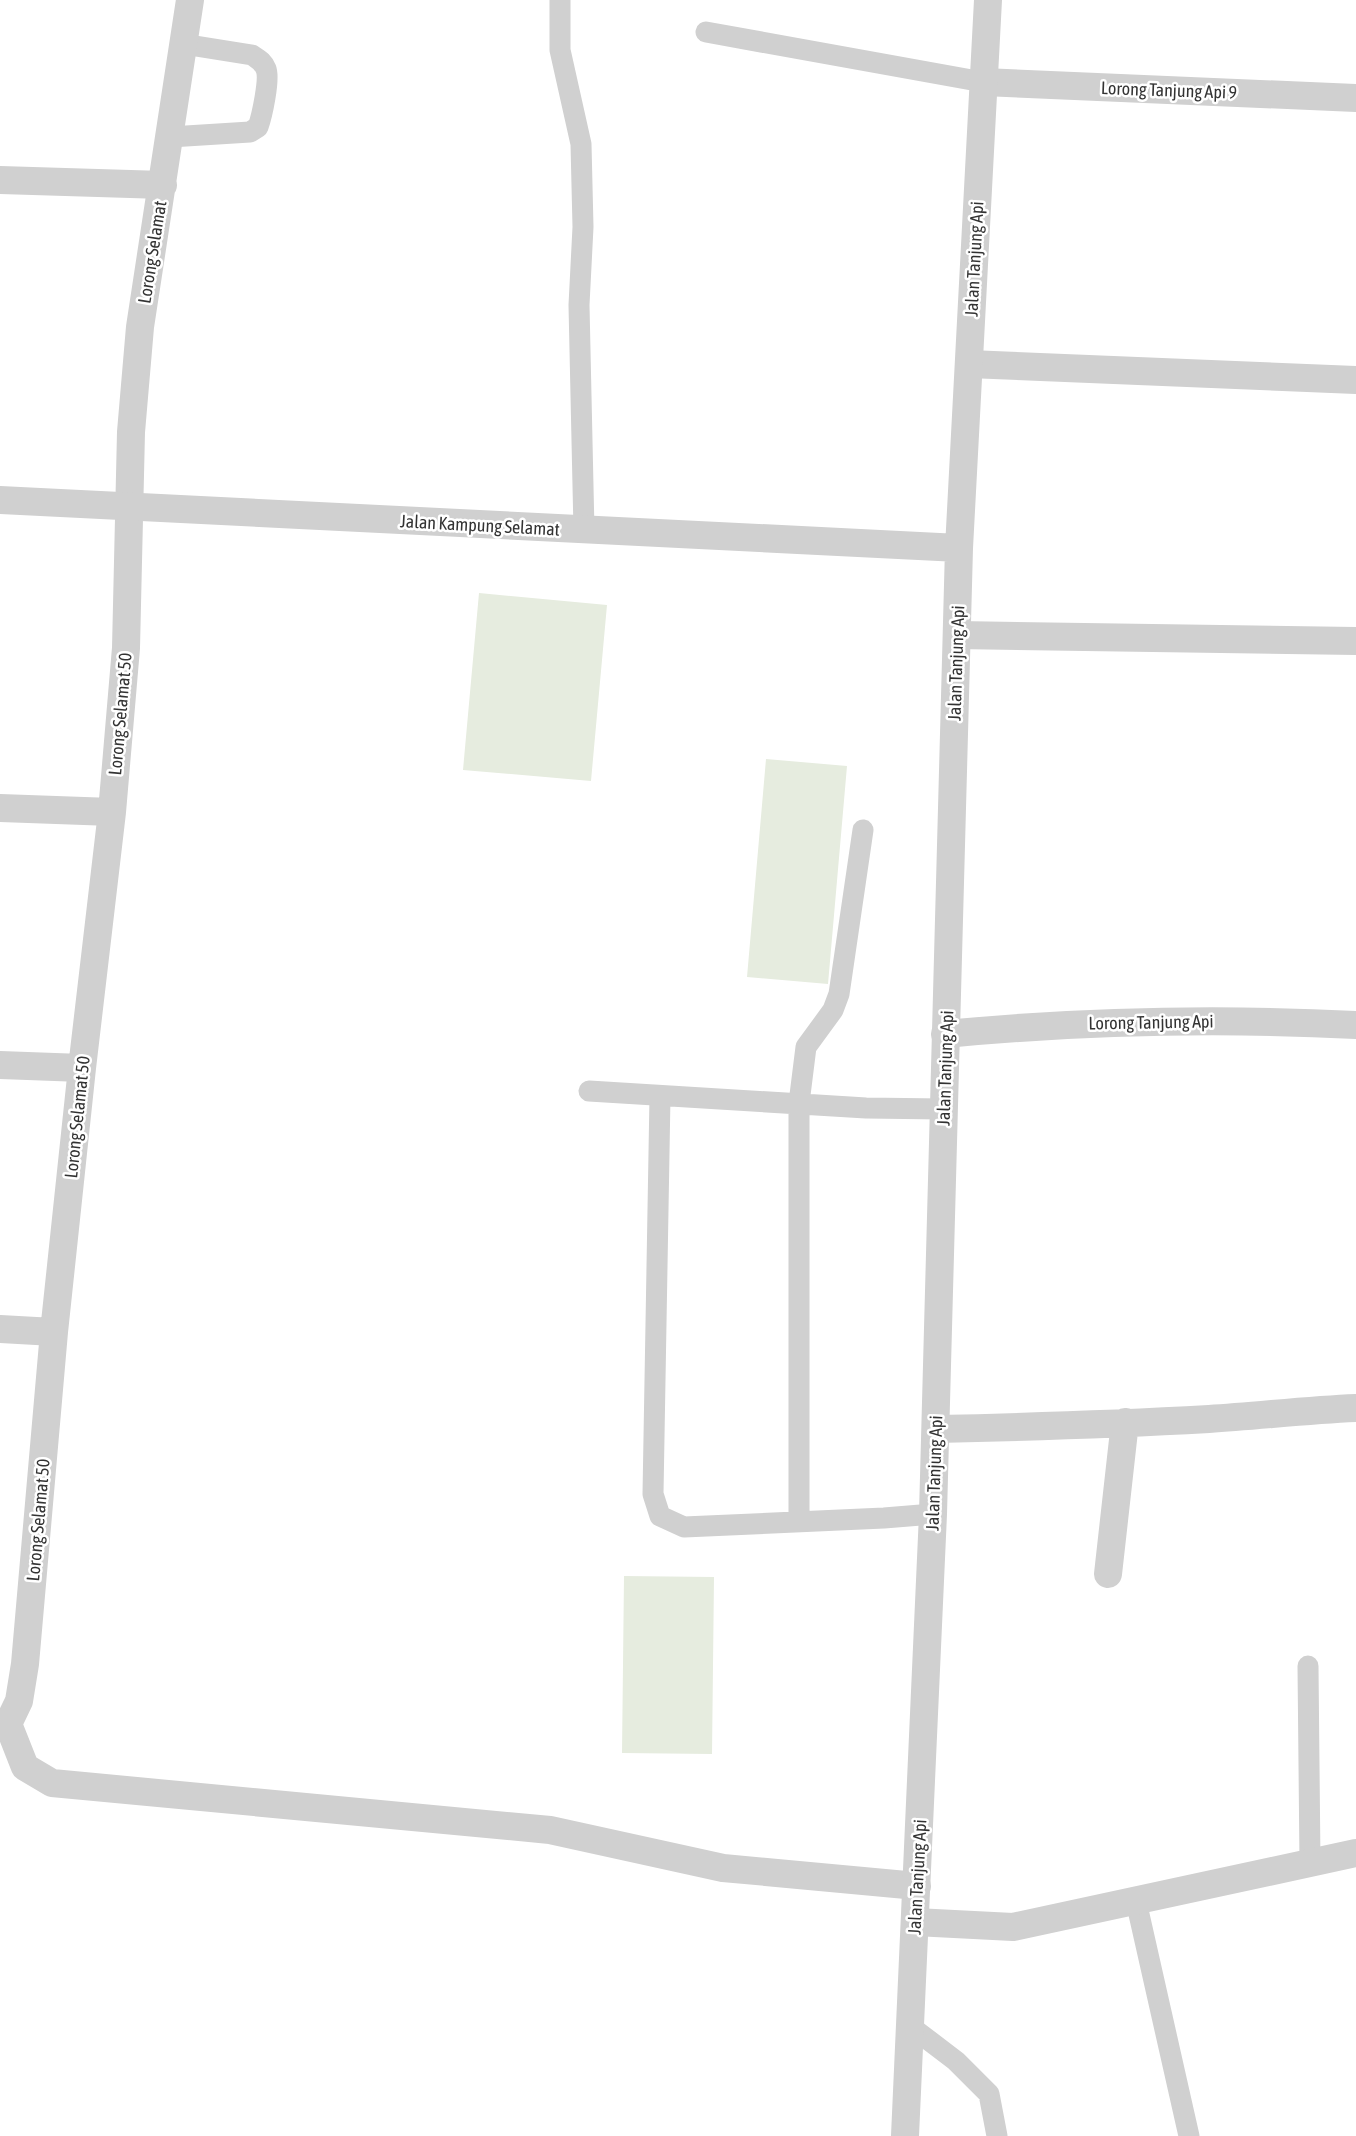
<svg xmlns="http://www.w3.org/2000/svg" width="1356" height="2136" font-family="'Asap Condensed',sans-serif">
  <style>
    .green { fill: #e6ecdf }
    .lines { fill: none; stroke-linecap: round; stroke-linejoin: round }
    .service { stroke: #d0d0d0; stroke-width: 21 }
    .minor { stroke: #d0d0d0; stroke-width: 28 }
    .tertiary { stroke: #d0d0d0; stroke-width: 28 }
    .labels { text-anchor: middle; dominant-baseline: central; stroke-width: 5; stroke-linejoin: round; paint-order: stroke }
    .street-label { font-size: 18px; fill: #333; stroke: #fff }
  </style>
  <rect width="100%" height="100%" fill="#fff"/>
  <!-- green -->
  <path class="green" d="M479,593L607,605L591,781L463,770Z
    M766,759L847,766L828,984L747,977Z
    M624,1576L714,1577L712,1754L622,1753Z"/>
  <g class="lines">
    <!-- service -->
    <path class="service" d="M560,0V50L581,144L583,227L579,305L584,531
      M706,32L983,82
      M170,137L250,132L258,127C262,116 270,79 266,69C263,61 258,59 252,55L183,44
      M589,1091L866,1108L943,1109
      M660,1096L653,1494L660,1516L684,1527L884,1518L933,1514
      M799,1521V1103L806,1047L833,1010L839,994L863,830
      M1308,1666L1310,1863
      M1136,1901L1189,2136
      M910,2026L956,2061L989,2094L997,2136"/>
    <!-- minor -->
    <path class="minor" d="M983,82L1356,98
      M0,180L163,185
      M969,364L1356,380
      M957,635L1356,641
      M0,808L112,812
      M945,1034C1082,1021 1219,1018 1356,1025
      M0,1065L82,1068
      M0,1329L54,1332
      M936,1429C1027,1427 1118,1424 1209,1419C1258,1416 1307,1410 1356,1408
      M1108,1574L1125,1422
      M8,1724L19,1701L25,1664L54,1332L82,1068L112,812L126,648L131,432L140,327L190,0
      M8,1724L25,1767L52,1783L550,1830L723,1868L917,1886
      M915,1922L1013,1927L1356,1853"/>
    <!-- tertiary -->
    <path class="tertiary" d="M0,500L959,548
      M905,2136L933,1514L959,548L988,0"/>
  </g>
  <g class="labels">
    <!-- street labels -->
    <g class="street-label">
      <text transform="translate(1169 90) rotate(2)">Lorong Tanjung Api 9</text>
      <text transform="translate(152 252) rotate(-81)">Lorong Selamat</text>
      <text transform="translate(974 259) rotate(-87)">Jalan Tanjung Api</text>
      <text transform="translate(480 525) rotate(3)">Jalan Kampung Selamat</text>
      <text transform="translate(956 663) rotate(-88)">Jalan Tanjung Api</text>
      <text transform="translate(120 714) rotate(-85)">Lorong Selamat 50</text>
      <text transform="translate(1151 1022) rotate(-1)">Lorong Tanjung Api</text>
      <text transform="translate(945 1068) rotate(-88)">Jalan Tanjung Api</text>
      <text transform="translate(77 1117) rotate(-84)">Lorong Selamat 50</text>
      <text transform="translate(934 1473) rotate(-88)">Jalan Tanjung Api</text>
      <text transform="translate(38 1520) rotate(-85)">Lorong Selamat 50</text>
      <text transform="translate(917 1877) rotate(-87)">Jalan Tanjung Api</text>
    </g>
  </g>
</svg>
